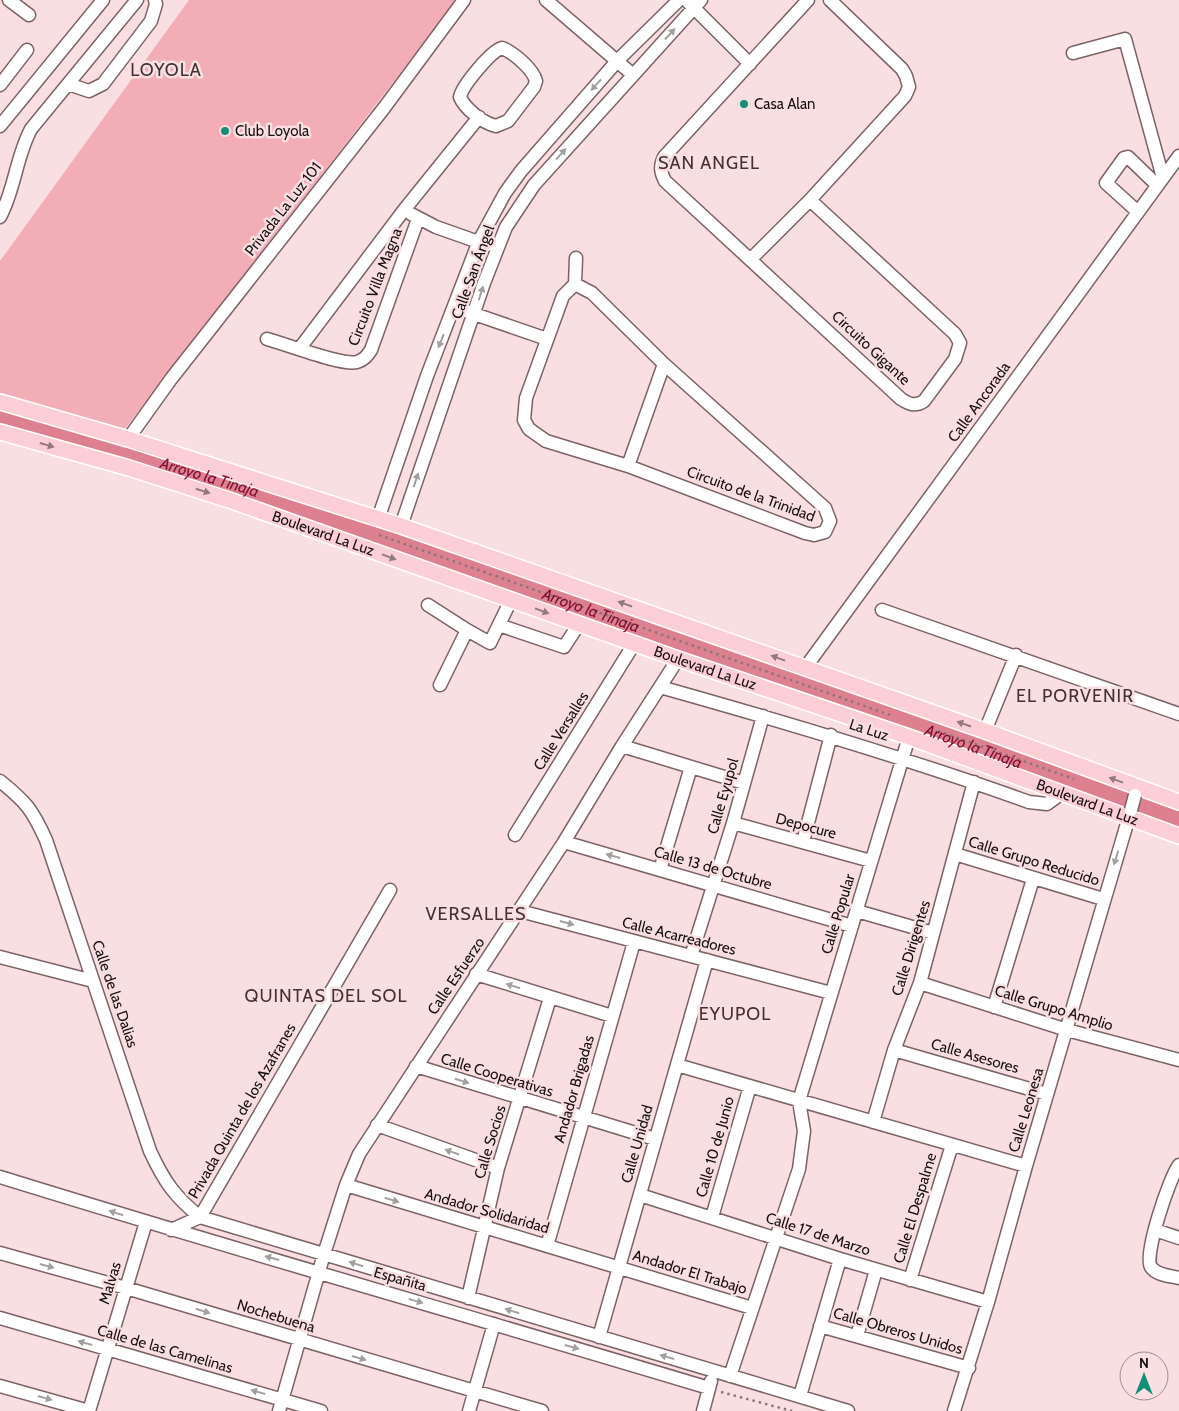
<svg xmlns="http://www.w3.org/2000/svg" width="1179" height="1411" font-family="Cabin,sans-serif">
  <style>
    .pitch { fill: #f3adb7 }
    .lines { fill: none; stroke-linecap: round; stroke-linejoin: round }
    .river { stroke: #dd808f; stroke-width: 22 }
    .minor-casing { stroke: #7b6366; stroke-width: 15 }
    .major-casing { stroke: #fff; stroke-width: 18 }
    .path { stroke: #897779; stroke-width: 2.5; stroke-dasharray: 2.5 4; stroke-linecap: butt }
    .minor { stroke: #fff; stroke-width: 12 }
    .major { stroke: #fcced5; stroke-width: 15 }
    .minor-bridge-casing { stroke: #7b6366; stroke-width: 15; stroke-linecap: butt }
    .minor-bridge { stroke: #fff; stroke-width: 12 }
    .oneway { fill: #a39f9f }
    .oneway2 { fill: #95787c }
    .poi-dot { fill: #119077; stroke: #fadfe2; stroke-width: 2 }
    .labels { text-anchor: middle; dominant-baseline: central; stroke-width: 5; stroke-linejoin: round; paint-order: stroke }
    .poi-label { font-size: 15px; fill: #180f10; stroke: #fadfe2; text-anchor: start }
    .street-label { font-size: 15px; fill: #180f10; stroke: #fadfe2 }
    .water-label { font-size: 16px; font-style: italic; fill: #811034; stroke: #fadfe2 }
    .quarter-label { font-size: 18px; letter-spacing: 1px; fill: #453134; stroke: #fadfe2 }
  </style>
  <rect width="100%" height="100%" fill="#fadfe2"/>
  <!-- pitch -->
  <path class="pitch" d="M189,0H457L124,430L0,394V261Z"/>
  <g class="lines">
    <!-- river -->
    <path class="river" id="s1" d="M0,418L60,432L248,488L1179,819"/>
    <defs>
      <path id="minor" d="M9,0L29,15
        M546,0L632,74
        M808,0L664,157C660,166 660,171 665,181L901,399C909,404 915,407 924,401L955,359L960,343L955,334L810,200
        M688,2L750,64
        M502,48C513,52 533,69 536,81L534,87L508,121L496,126C483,123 465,109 460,97C462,86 491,51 502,48Z
        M1073,53L1125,39L1163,178
        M68,84L89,91L103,84L151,21L156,4L155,0
        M0,85L27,50
        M0,126L103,0
        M1138,212L1106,183L1124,158L1128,157L1157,185
        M411,214L436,227L487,245
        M0,217C15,189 16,157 31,129L137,0
        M751,259L810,200L905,96L909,87L906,76L902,69L830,0
        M575,284L592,293L664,364L825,508L830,521L825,532L814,535L805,533L628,466L546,441L529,429L524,420L526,398L563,296Z
        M575,284L576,258
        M454,307L547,339
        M267,339C286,344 342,366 357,362C364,360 367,356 371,350L418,219
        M300,348L404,210L479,117
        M128,439L171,379L384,108L464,0
        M628,466L664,364
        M378,519L427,376L479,241L505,193L521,171L618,60L679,0
        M401,526L484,283L506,227L534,185L701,0
        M428,605L467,630L440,685
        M882,610L1179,714
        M499,625L564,647L579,624
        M467,630L490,643L511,600
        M805,668L1179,156
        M660,687C785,722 907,758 1029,802L1047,804L1062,793
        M985,731L1016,655
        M622,746L744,783
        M0,781C26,802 32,809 46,840L150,1151C164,1181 174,1196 200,1217L848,1411
        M733,823L871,861
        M515,835L634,644
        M564,842L852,926
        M803,842L831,735
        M955,854L1103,899
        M660,870L691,767
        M520,911L831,993
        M857,911L933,933
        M691,956L733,823L763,716
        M0,957L93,981
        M476,974L612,1016
        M920,983L1067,1030L1179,1060
        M994,1007L1033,879
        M894,1050L1047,1094
        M677,1065L1026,1166
        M416,1066L655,1139
        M873,1122L894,1050L920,983L974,782
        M377,1125L498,1168
        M1179,1165C1170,1176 1143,1256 1151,1267C1156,1275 1170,1276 1179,1278
        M0,1177C235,1250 473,1317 709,1388
        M346,1185L752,1308
        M640,1195L840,1259L988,1302
        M712,1217L750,1086
        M171,1230L200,1217L390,890
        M1155,1230L1179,1238
        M547,1246L634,942
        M0,1253L126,1288L542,1411
        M910,1280L952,1145
        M468,1298L498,1168L550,998
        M0,1318L321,1411
        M820,1326L969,1368
        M857,1336L876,1270
        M599,1337L707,960
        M730,1376L799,1169L804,1131L799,1101L909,737
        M0,1386L89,1411
        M800,1396L840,1259
        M89,1411L146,1222
        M279,1411L324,1254L346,1185L359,1154L564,842L622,746L678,659
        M469,1411L494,1324
        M703,1411L711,1381
        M954,1411L988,1302L1026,1166L1131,810"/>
      <g id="major">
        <path d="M0,402L128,439L401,526L985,731L1179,802"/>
        <path id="s2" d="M0,432L129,468L229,500L678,659L909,737L1179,836"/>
      </g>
    </defs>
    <!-- minor casing -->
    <use href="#minor" class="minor-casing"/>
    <!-- major casing -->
    <use href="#major" class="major-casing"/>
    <!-- path -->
    <path class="path" d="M379,535L890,715
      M938,731L1074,779
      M721,1392L792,1411"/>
    <!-- minor -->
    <use href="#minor" class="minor"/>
    <!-- major -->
    <use href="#major" class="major"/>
    <defs>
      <path id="minor-bridge" d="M1131,810L1135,795"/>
    </defs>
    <!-- minor-bridge casing -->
    <use href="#minor-bridge" class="minor-bridge-casing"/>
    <!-- minor-bridge -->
    <use href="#minor-bridge" class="minor-bridge"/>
  </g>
  <!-- one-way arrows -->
  <defs><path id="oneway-solid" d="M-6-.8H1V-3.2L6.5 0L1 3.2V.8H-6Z" transform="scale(1.25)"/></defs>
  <g class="oneway">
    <use href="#oneway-solid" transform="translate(670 34) rotate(-47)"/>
    <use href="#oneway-solid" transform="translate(596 85) rotate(132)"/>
    <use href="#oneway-solid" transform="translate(561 154) rotate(-48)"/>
    <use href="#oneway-solid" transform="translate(481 293) rotate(-73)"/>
    <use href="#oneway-solid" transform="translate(441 341) rotate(112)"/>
    <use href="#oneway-solid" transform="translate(416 480) rotate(-72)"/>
    <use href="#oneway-solid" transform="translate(613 856) rotate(-164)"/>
    <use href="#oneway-solid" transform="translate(1116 858) rotate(107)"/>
    <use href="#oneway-solid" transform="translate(567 923) rotate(15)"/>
    <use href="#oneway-solid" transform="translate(513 986) rotate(-162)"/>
    <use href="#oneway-solid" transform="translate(462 1081) rotate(18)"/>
    <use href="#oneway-solid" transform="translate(452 1152) rotate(-161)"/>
    <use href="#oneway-solid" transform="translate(392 1200) rotate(17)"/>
    <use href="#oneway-solid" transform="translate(116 1213) rotate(-163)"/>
    <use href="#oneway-solid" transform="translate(272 1258) rotate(-165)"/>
    <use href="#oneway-solid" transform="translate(356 1264) rotate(-163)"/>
    <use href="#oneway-solid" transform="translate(47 1266) rotate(15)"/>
    <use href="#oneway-solid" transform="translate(416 1301) rotate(16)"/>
    <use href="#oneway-solid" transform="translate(203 1311) rotate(17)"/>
    <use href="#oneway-solid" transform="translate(512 1311) rotate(-163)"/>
    <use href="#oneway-solid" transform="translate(85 1343) rotate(-164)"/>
    <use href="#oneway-solid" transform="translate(572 1347) rotate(16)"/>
    <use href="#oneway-solid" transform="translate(667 1357) rotate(-164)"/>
    <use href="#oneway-solid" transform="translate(359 1358) rotate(16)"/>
    <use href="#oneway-solid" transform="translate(258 1392) rotate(-164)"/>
    <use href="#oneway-solid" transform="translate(45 1398) rotate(16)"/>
  </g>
  <g class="oneway2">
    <use href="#oneway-solid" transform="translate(47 445) rotate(16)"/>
    <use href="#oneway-solid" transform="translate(203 491) rotate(17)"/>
    <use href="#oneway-solid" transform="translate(389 557) rotate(20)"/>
    <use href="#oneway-solid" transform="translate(625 604) rotate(-161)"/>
    <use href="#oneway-solid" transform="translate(542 611) rotate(20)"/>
    <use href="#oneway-solid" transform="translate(778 658) rotate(-160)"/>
    <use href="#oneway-solid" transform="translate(964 724) rotate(-161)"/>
    <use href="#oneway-solid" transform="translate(1116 780) rotate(-160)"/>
  </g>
  <!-- markers -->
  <g class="poi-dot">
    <circle cx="744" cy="104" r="5"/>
    <circle cx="225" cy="131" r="5"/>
  </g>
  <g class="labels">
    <!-- poi labels -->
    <g class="poi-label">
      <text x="754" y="104">Casa Alan</text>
      <text x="235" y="131">Club Loyola</text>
    </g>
    <!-- street labels -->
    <g class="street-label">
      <text transform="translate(283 209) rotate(-52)">Privada La Luz 101</text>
      <text transform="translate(473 272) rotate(-70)">Calle San Ángel</text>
      <text transform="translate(375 287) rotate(-69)">Circuito Villa Magna</text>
      <text transform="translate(871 348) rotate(43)">Circuito Gigante</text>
      <text transform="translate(979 402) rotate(-54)">Calle Ancorada</text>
      <text transform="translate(751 494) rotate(20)">Circuito de la Trinidad</text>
      <text stroke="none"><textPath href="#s2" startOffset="339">Boulevard La Luz</textPath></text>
      <text stroke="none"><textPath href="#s2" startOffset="744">Boulevard La Luz</textPath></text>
      <text transform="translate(869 730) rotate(18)">La Luz</text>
      <text transform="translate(561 731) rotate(-58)">Calle Versalles</text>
      <text transform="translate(723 796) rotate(-74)">Calle Eyupol</text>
      <text stroke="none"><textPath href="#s2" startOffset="1149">Boulevard La Luz</textPath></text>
      <text transform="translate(806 826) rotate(15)">Depocure</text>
      <text transform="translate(1034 861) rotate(17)">Calle Grupo Reducido</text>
      <text transform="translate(713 868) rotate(16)">Calle 13 de Octubre</text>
      <text transform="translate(838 914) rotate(-73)">Calle Popular</text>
      <text transform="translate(679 936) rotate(14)">Calle Acarreadores</text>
      <text transform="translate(911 948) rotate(-73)">Calle Dirigentes</text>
      <text transform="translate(456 976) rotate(-56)">Calle Esfuerzo</text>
      <text transform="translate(115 994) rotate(71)">Calle de las Dalias</text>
      <text transform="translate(1054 1008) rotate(17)">Calle Grupo Amplio</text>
      <text transform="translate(975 1056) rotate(16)">Calle Asesores</text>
      <text transform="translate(497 1075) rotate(17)">Calle Cooperativas</text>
      <text transform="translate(574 1089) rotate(-74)">Andador Brigadas</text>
      <text transform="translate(1026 1110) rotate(-73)">Calle Leonesa</text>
      <text transform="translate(242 1111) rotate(-60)">Privada Quinta de los Azafranes</text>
      <text transform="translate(490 1142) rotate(-73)">Calle Socios</text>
      <text transform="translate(637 1144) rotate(-74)">Calle Unidad</text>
      <text transform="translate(715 1147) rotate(-74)">Calle 10 de Junio</text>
      <text transform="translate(915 1208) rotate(-73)">Calle El Despalme</text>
      <text transform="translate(487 1211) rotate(16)">Andador Solidaridad</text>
      <text transform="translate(818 1234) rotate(18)">Calle 17 de Marzo</text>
      <text transform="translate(690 1272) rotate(17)">Andador El Trabajo</text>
      <text transform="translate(400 1279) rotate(16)">Españita</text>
      <text transform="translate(110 1283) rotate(-73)">Malvas</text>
      <text transform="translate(276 1316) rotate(17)">Nochebuena</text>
      <text transform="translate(898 1331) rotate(16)">Calle Obreros Unidos</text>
      <text transform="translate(165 1349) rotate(16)">Calle de las Camelinas</text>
    </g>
    <!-- water labels -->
    <g class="water-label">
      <text stroke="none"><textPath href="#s1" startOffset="218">Arroyo la Tinaja</textPath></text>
      <text stroke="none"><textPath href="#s1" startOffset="622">Arroyo la Tinaja</textPath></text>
      <text stroke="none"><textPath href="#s1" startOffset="1028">Arroyo la Tinaja</textPath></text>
    </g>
    <!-- quarter labels -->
    <g class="quarter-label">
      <text x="166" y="70">LOYOLA</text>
      <text x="709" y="163">SAN ANGEL</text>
      <text x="1075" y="696">EL PORVENIR</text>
      <text x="476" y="914">VERSALLES</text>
      <text x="326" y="996">QUINTAS DEL SOL</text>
      <text x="735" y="1014">EYUPOL</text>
    </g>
  </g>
  <!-- north arrow -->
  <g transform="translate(1144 1376)"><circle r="24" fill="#fadfe2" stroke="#a08c8e"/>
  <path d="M0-4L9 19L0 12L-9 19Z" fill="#119077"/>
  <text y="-8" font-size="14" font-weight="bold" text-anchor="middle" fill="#180f10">N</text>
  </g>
</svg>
